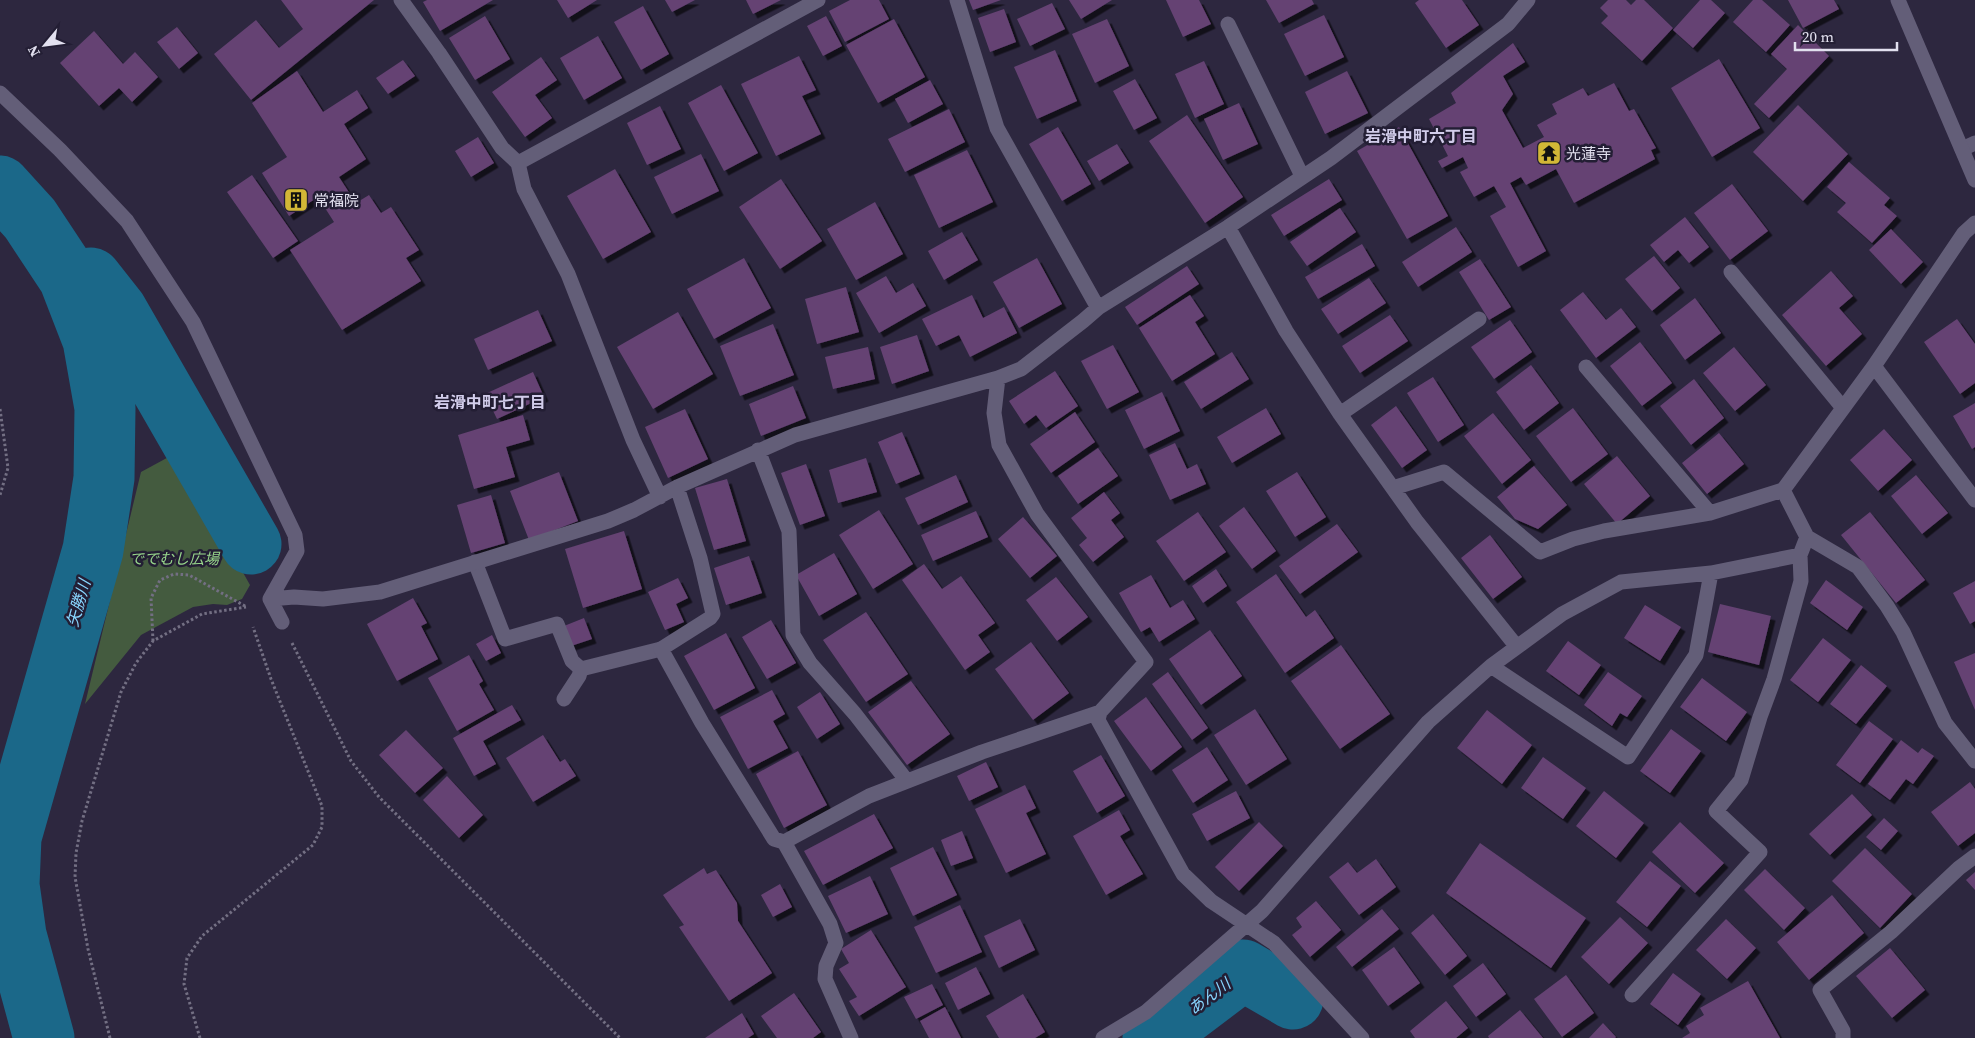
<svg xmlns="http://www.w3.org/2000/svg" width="1975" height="1038" font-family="'Source Serif 4','Noto Sans JP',serif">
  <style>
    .green { fill: #445b3f }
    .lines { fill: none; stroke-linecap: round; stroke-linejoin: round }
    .river { stroke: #1b6889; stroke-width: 61 }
    .building { fill: #654273; filter: url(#shadow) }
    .path { stroke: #736f83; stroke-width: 3; stroke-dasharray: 2.5 2.5; stroke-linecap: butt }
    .service { stroke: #635e78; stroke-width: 15 }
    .minor { stroke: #635e78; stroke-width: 15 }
    .secondary { stroke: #635e78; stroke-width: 15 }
    .labels { text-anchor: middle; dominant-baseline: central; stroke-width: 5; stroke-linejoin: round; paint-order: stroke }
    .poi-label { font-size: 15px; fill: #e2e0ef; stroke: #231e34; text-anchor: start }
    .park-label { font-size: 15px; font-style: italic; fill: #97d58b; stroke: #231e34 }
    .neighbourhood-label { font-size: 16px; font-weight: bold; fill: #d2cdeb; stroke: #231e34 }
    .water-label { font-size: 16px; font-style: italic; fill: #88d5fe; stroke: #231e34 }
  </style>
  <defs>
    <filter id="shadow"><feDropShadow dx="4.5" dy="4.5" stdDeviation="0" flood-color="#0009"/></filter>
  </defs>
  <rect width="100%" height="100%" fill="#2d273f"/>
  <!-- green -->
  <path class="green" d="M176,453L250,585L242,599L227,605L213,604L193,607L141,635L85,704L141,472Z"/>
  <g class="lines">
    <!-- river -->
    <path class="river" d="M0,186L30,219L69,278L93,340L105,408L104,478L93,550L11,837L9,885L16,935L44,1038
      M91,278L117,311L251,544
      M1153,1038L1243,970L1293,999"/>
  </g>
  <!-- building -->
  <path class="building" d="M281,0H374L251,100L214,54L256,20L279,48L303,29Z
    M427,0H493L440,31L423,2Z
    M557,0H597L568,18Z
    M665,0H695L672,12Z
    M746,0H781L753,14Z
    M850,0H879L889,19L845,42L829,11Z
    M969,0H1001L973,10Z
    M1069,0H1112L1081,19Z
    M1166,0H1199L1211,24L1183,37Z
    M1266,0H1312L1314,4L1279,23Z
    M1419,0H1462L1479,25L1446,48L1415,3Z
    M1608,0H1626L1631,5L1636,0H1644L1673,28L1642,61L1601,23L1608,16L1600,8Z
    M1700,0H1711L1725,13L1693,48L1673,30Z
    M1753,0H1762L1790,25L1766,52L1733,22Z
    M1788,0H1834L1839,9L1803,28Z
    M1052,3L1065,29L1030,46L1017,19Z
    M643,6L669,54L641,70L614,22Z
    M1004,9L1016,42L990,52L978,18Z
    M1324,15L1344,57L1305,76L1284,34Z
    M485,16L510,59L475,80L449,38Z
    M826,16L842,46L823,56L807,26Z
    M894,19L925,77L878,103L846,45Z
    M1107,19L1129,66L1095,83L1072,34Z
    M1798,25L1829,56L1769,118L1754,104L1787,69L1771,54Z
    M177,27L198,53L179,69L157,42Z
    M94,31L123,64L135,52L158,77L132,102L119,88L99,106L60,63Z
    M598,36L622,78L584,100L560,58Z
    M1513,43L1525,62L1503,76L1513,94L1502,110L1523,148L1544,137L1537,125L1557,114L1552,104L1583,88L1588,96L1614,83L1629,111L1634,109L1656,148L1651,150L1655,159L1574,203L1556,169L1526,185L1521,177L1510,183L1546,251L1518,267L1490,216L1506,207L1494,186L1474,197L1460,172L1468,168L1463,157L1442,168L1438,161L1448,156L1429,119L1456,103L1451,93Z
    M1055,50L1077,101L1037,119L1014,67Z
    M799,56L816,90L802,96L821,134L776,156L741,84Z
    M541,57L557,80L535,95L552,118L525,137L492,92Z
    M1719,59L1760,128L1712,157L1671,88Z
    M403,60L415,76L388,94L376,78Z
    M1204,61L1224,104L1195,118L1175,74Z
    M297,71L323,112L357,90L368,108L344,124L366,159L339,177L356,203L369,195L381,213L391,207L419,250L406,258L421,281L342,330L290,250L334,222L318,197L289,216L262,173L287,157L252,103Z
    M1347,71L1368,113L1325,134L1305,92Z
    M1135,79L1157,118L1134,130L1113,91Z
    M930,80L943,104L908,123L895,99Z
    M721,85L758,153L724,171L688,103Z
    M1239,103L1258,144L1223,160L1204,119Z
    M1798,105L1848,154L1803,201L1753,152Z
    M660,106L681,149L647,165L627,123Z
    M949,109L965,142L905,172L888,139Z
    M1187,115L1243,197L1205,223L1149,141Z
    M1058,127L1091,184L1062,201L1029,144Z
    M1399,127L1448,216L1407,239L1357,151Z
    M478,137L494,163L471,177L455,151Z
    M1117,144L1129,163L1099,181L1087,161Z
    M967,150L993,202L939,228L914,175Z
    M701,154L719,191L672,214L654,177Z
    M1849,162L1890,198L1884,205L1897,216L1872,243L1837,212L1846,203L1827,187Z
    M615,169L651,232L603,259L567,196Z
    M252,175L298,241L273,258L227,192Z
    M781,179L822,241L780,269L739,207Z
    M1329,179L1342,200L1284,236L1271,215Z
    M1732,184L1768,231L1730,260L1694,213Z
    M875,202L903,254L856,280L827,229Z
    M1340,208L1356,232L1307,266L1290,242Z
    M1685,217L1709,247L1689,263L1678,250L1664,262L1650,245Z
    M1456,227L1472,252L1418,287L1402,262Z
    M1891,229L1923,262L1901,284L1869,250Z
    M962,232L978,260L944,280L928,251Z
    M1362,244L1375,266L1318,299L1305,277Z
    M1654,256L1680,288L1652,311L1625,279Z
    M744,258L771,308L714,339L687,289Z
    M1037,258L1062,304L1019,328L993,282Z
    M1480,259L1511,307L1489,320L1459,272Z
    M1187,266L1199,284L1137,325L1125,307Z
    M1831,271L1853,296L1839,308L1862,334L1826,366L1782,315Z
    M886,276L896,293L913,283L926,306L879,333L856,293Z
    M1369,278L1386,303L1338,334L1321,309Z
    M846,287L859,332L817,344L805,299Z
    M1583,292L1606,320L1621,308L1636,327L1596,358L1560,310Z
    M972,295L983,318L1004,307L1017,333L970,357L959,335L936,346L922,319Z
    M1190,295L1204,316L1195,322L1215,354L1172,381L1139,328Z
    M1695,298L1721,333L1685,360L1660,325Z
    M538,310L552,341L488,370L474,339Z
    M678,312L713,374L653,409L617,347Z
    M1390,315L1408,341L1360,373L1342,346Z
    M1957,319L1975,344V383L1960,394L1924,342Z
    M1510,320L1532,352L1494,379L1471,347Z
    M773,324L794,375L740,396L720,346Z
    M917,335L929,371L892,384L880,347Z
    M1640,342L1672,383L1642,406L1610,366Z
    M1113,345L1139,392L1107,409L1081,361Z
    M868,347L875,379L833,389L825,357Z
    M1734,347L1766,385L1735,411L1703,373Z
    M1232,352L1249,379L1201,409L1184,382Z
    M1531,365L1559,403L1524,430L1496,392Z
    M1055,371L1078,406L1046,428L1036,415L1024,424L1009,401Z
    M533,372L544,397L497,419L485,394Z
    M1433,377L1464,425L1438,442L1407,393Z
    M1694,379L1724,418L1691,445L1660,406Z
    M793,386L806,418L761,436L749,404Z
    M1162,392L1180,431L1144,449L1125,410Z
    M1975,403V447L1972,449L1953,416Z
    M1396,406L1427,450L1402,468L1371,425Z
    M1266,408L1281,434L1232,463L1217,437Z
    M1573,408L1608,454L1571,482L1536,436Z
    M685,409L708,459L668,478L645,427Z
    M1075,412L1095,442L1051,473L1030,444Z
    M1493,413L1531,460L1502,484L1464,436Z
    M523,415L530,440L506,447L515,477L474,489L458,435Z
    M1884,429L1912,460L1878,491L1850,460Z
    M902,432L920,474L896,484L878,442Z
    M1719,433L1744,464L1707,494L1682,463Z
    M1175,443L1187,469L1197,464L1206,484L1170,500L1149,455Z
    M1098,448L1118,476L1078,504L1058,476Z
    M1617,456L1650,496L1617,524L1584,484Z
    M866,458L877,492L838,503L829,470Z
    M806,464L825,516L800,525L781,473Z
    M1534,466L1567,505L1538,529L1515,519L1497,497Z
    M559,472L578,521L529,540L510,491Z
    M1297,472L1326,517L1295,537L1266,491Z
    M956,475L968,502L918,525L905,498Z
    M1916,475L1948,513L1922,534L1891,496Z
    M727,479L746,541L714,550L695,488Z
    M1104,492L1120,513L1111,520L1124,537L1093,562L1079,545L1087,538L1071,518Z
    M491,495L505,543L471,553L457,505Z
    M1244,507L1276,551L1252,569L1219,526Z
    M879,510L913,564L873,589L839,535Z
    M976,511L988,537L933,561L921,535Z
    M1198,512L1226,552L1184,581L1156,541Z
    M1870,512L1925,580L1896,603L1841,535Z
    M1023,517L1057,556L1030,578L998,539Z
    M1337,524L1358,552L1300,594L1279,566Z
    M624,531L642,589L583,608L565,549Z
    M1490,535L1522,577L1493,599L1461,558Z
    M834,553L857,594L819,616L796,575Z
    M749,556L762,593L726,605L714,568Z
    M924,564L942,589L961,576L995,623L978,635L990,652L965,670L902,580Z
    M1216,569L1227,586L1203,603L1192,586Z
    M1276,574L1306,617L1315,610L1334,638L1285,673L1236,602Z
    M1151,575L1170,608L1183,600L1195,619L1159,642L1150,627L1141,632L1119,593Z
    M1056,577L1088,617L1057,641L1026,600Z
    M678,578L688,598L676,604L684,622L665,630L648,592Z
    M1826,580L1863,607L1847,630L1810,603Z
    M1975,581V621L1970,624L1953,593Z
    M413,598L427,623L421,626L438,659L397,681L367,624Z
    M1720,604L1771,616L1759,665L1708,652Z
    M1645,605L1681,627L1660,661L1624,638Z
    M866,612L908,674L866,702L823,640Z
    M584,618L592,639L571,646L564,626Z
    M771,620L796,663L767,679L742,637Z
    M1210,630L1242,676L1201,705L1169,659Z
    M726,633L755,688L714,710L684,656Z
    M492,635L501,653L486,661L476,644Z
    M1823,638L1851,660L1818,702L1790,680Z
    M1568,641L1601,665L1579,695L1546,671Z
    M1031,642L1069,693L1033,720L995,669Z
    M1341,645L1390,714L1340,749L1291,681Z
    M1975,653V710L1954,662Z
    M469,655L483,681L479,684L494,710L457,731L428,678Z
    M1861,665L1887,686L1856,724L1830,704Z
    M1168,672L1208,728L1192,740L1152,684Z
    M1608,672L1642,696L1627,717L1620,713L1612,726L1584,705Z
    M1702,678L1747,712L1726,741L1680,707Z
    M911,681L950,734L907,765L868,712Z
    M772,690L785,714L773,721L788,748L748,769L720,717Z
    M820,692L840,724L817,739L797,707Z
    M1146,697L1182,747L1151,771L1114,721Z
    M512,705L521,720L483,741L496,764L474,776L453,738Z
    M1255,709L1287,759L1246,785L1214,735Z
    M1487,710L1532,745L1502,784L1457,748Z
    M1869,721L1893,739L1860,783L1836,765Z
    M1671,729L1701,751L1670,793L1640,771Z
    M406,730L443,768L415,793L379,755Z
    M543,735L560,762L565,759L576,776L533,802L506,758Z
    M1901,740L1918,753L1922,748L1934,756L1913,784L1906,779L1890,800L1868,784Z
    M1207,747L1228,780L1193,803L1172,770Z
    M798,751L827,805L784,828L756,774Z
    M1101,755L1125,796L1097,813L1073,771Z
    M1543,757L1586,788L1563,819L1521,788Z
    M986,762L998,787L969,801L957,776Z
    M447,776L483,815L459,838L423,800Z
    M1970,782L1975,789V833L1958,846L1931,812Z
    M1025,785L1036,808L1026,813L1046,854L1006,873L975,809Z
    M1236,791L1250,818L1207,841L1192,814Z
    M1604,791L1644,823L1616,858L1576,826Z
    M1852,794L1872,815L1830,855L1809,834Z
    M1119,810L1130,830L1120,836L1143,874L1106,895L1073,836Z
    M874,814L893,848L823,885L804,851Z
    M1884,818L1898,831L1881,850L1866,837Z
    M1259,822L1283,846L1239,891L1215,867Z
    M1680,822L1724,863L1695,893L1652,852Z
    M962,831L973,858L951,866L941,840Z
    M1480,843L1586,918L1551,968L1446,893Z
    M933,847L957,895L913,916L890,868Z
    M1865,848L1912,894L1880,928L1832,881Z
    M1376,859L1396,887L1359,915L1329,877L1348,862L1357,873Z
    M1650,861L1681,886L1647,927L1616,902Z
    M704,868L707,874L716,870L737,903L738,921L772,973L729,1001L679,927L684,925L663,895Z
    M1765,869L1805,908L1784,930L1744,890Z
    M1975,872V890L1966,880Z
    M870,876L888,914L846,933L828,896Z
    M780,884L792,907L773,917L761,895Z
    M1832,895L1864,933L1809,980L1777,942Z
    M1316,901L1341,930L1310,957L1292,935L1302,927L1296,918Z
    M960,905L982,952L936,973L914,927Z
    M1382,909L1399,929L1352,967L1336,947Z
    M1433,914L1467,956L1445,975L1411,933Z
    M1620,917L1648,943L1609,984L1581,957Z
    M1020,919L1035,950L999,968L984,936Z
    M1726,919L1756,948L1727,979L1696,950Z
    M871,930L906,987L859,1016L849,1001L857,997L839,969L849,963L841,949Z
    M1394,947L1420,983L1388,1006L1362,970Z
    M1890,948L1925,990L1892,1018L1856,976Z
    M1483,963L1506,994L1476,1017L1453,986Z
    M976,967L990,994L958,1010L945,983Z
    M1673,973L1701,994L1678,1025L1650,1004Z
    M1566,975L1594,1013L1562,1037L1534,999Z
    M1748,981L1780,1038H1682L1690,1033L1686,1026L1704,1015L1700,1008Z
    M932,984L943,1005L916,1019L904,997Z
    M794,993L821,1032L813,1038H777L761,1016Z
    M1023,994L1045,1032L1035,1038H999L986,1016Z
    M1446,1001L1468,1028L1456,1038H1415L1410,1031Z
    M945,1007L961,1038H929L920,1021Z
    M1520,1010L1543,1038H1489L1488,1036Z
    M742,1013L754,1034L748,1038H705Z
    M1603,1023L1616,1037L1615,1038H1589Z"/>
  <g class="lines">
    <!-- path -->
    <path class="path" d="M0,409L8,468L0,495
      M153,641L151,598L160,580L174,574L189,575L245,606
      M292,643L351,761L379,797L620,1038
      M110,1038L88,949L75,877L76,853L82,821L121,692L136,663L153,641L202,614L246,607
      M200,1038L184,984L187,958L202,936L313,845L322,827V806L271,679L253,627"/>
    <!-- service -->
    <path class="service" d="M475,562L505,639L557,624L572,661L581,669
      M564,699L579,676L581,669L661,649"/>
    <!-- minor -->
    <path class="minor" d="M401,0L439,53L502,148L518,163L524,189L568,274L633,440L660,497
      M957,0L997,128L1098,308
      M1228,24L1302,176
      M0,93L60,150L127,221L193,322L295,535L297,551L270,599
      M1962,149L1975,143
      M518,163L818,0
      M1228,227L1286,331L1340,414L1417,522L1517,647
      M1731,272L1843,408
      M1874,366L1975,500
      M1586,367L1710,513
      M998,378L994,413L999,445L1037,514L1146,662L1100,712L1098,720L1183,874L1211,901L1274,943L1362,1038
      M1340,414L1479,319
      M758,450L789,531L793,635L810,663L855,714L907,781
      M677,487L700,558L713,614L710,618L661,649L702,723L774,839L784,842L830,924L836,943L826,966L825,979L851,1038
      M1393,488L1444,472L1540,552L1573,539L1604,531L1710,513L1783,490
      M1807,537L1858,567L1887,606L1903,632L1945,723L1975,761
      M270,599L294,597L323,599L380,592L608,521L634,510L677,487L795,435L998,378L1021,369L1083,321L1098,308L1228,227L1331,158L1508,24L1528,0
      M270,599L282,622
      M1491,666L1628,757L1696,655L1711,573
      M784,842L869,796L982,752L1100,712
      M1632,995L1760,852L1716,811L1741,780L1760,717L1774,679L1801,581L1800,555
      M1103,1038L1146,1012L1262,911L1428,722L1491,666L1562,614L1621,582L1711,573L1800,555L1807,537L1783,490L1874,366L1964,233L1975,223
      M1843,1038V1031L1820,990L1891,932L1959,868L1975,856"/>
    <!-- secondary -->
    <path class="secondary" d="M1898,0L1975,180"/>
  </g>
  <!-- icons -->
  <defs>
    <symbol id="temple-square" viewBox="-11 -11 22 22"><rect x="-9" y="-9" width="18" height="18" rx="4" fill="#d2b736" stroke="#231e34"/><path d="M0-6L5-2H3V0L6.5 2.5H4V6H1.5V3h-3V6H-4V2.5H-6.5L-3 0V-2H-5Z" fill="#111"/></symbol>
    <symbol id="building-square" viewBox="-11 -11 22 22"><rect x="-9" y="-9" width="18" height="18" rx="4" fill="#d2b736" stroke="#231e34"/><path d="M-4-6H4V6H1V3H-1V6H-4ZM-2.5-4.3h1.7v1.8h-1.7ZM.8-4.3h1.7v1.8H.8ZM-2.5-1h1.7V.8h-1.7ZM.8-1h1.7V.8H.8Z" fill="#111"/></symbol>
  </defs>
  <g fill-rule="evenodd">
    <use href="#temple-square" x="1535" y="139" width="28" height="28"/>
    <use href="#building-square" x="282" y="186" width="28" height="28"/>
  </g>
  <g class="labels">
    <!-- poi labels -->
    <g class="poi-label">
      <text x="1566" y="153">光蓮寺</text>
      <text x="314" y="200">常福院</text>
    </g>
    <!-- park labels -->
    <g class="park-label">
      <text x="174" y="558">ででむし広場</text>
    </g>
    <!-- neighbourhood labels -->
    <g class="neighbourhood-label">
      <text x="1421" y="136">岩滑中町六丁目</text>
      <text x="490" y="402">岩滑中町七丁目</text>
    </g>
    <!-- water labels -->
    <g class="water-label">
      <text transform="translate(78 603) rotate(-74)">矢勝川</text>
      <text transform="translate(1209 996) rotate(-37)">あん川</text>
    </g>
  </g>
  <!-- north arrow -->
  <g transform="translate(45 45) rotate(241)" stroke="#231e34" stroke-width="4" paint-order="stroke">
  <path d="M0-4L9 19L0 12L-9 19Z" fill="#e2e0ef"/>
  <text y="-8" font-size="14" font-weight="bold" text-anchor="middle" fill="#e2e0ef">N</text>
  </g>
  <!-- scale -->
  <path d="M1795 42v8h102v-8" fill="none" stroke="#e2e0ef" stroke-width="2.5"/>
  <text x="1802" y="42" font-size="15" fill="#e2e0ef" stroke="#231e34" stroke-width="4" paint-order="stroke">20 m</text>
</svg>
